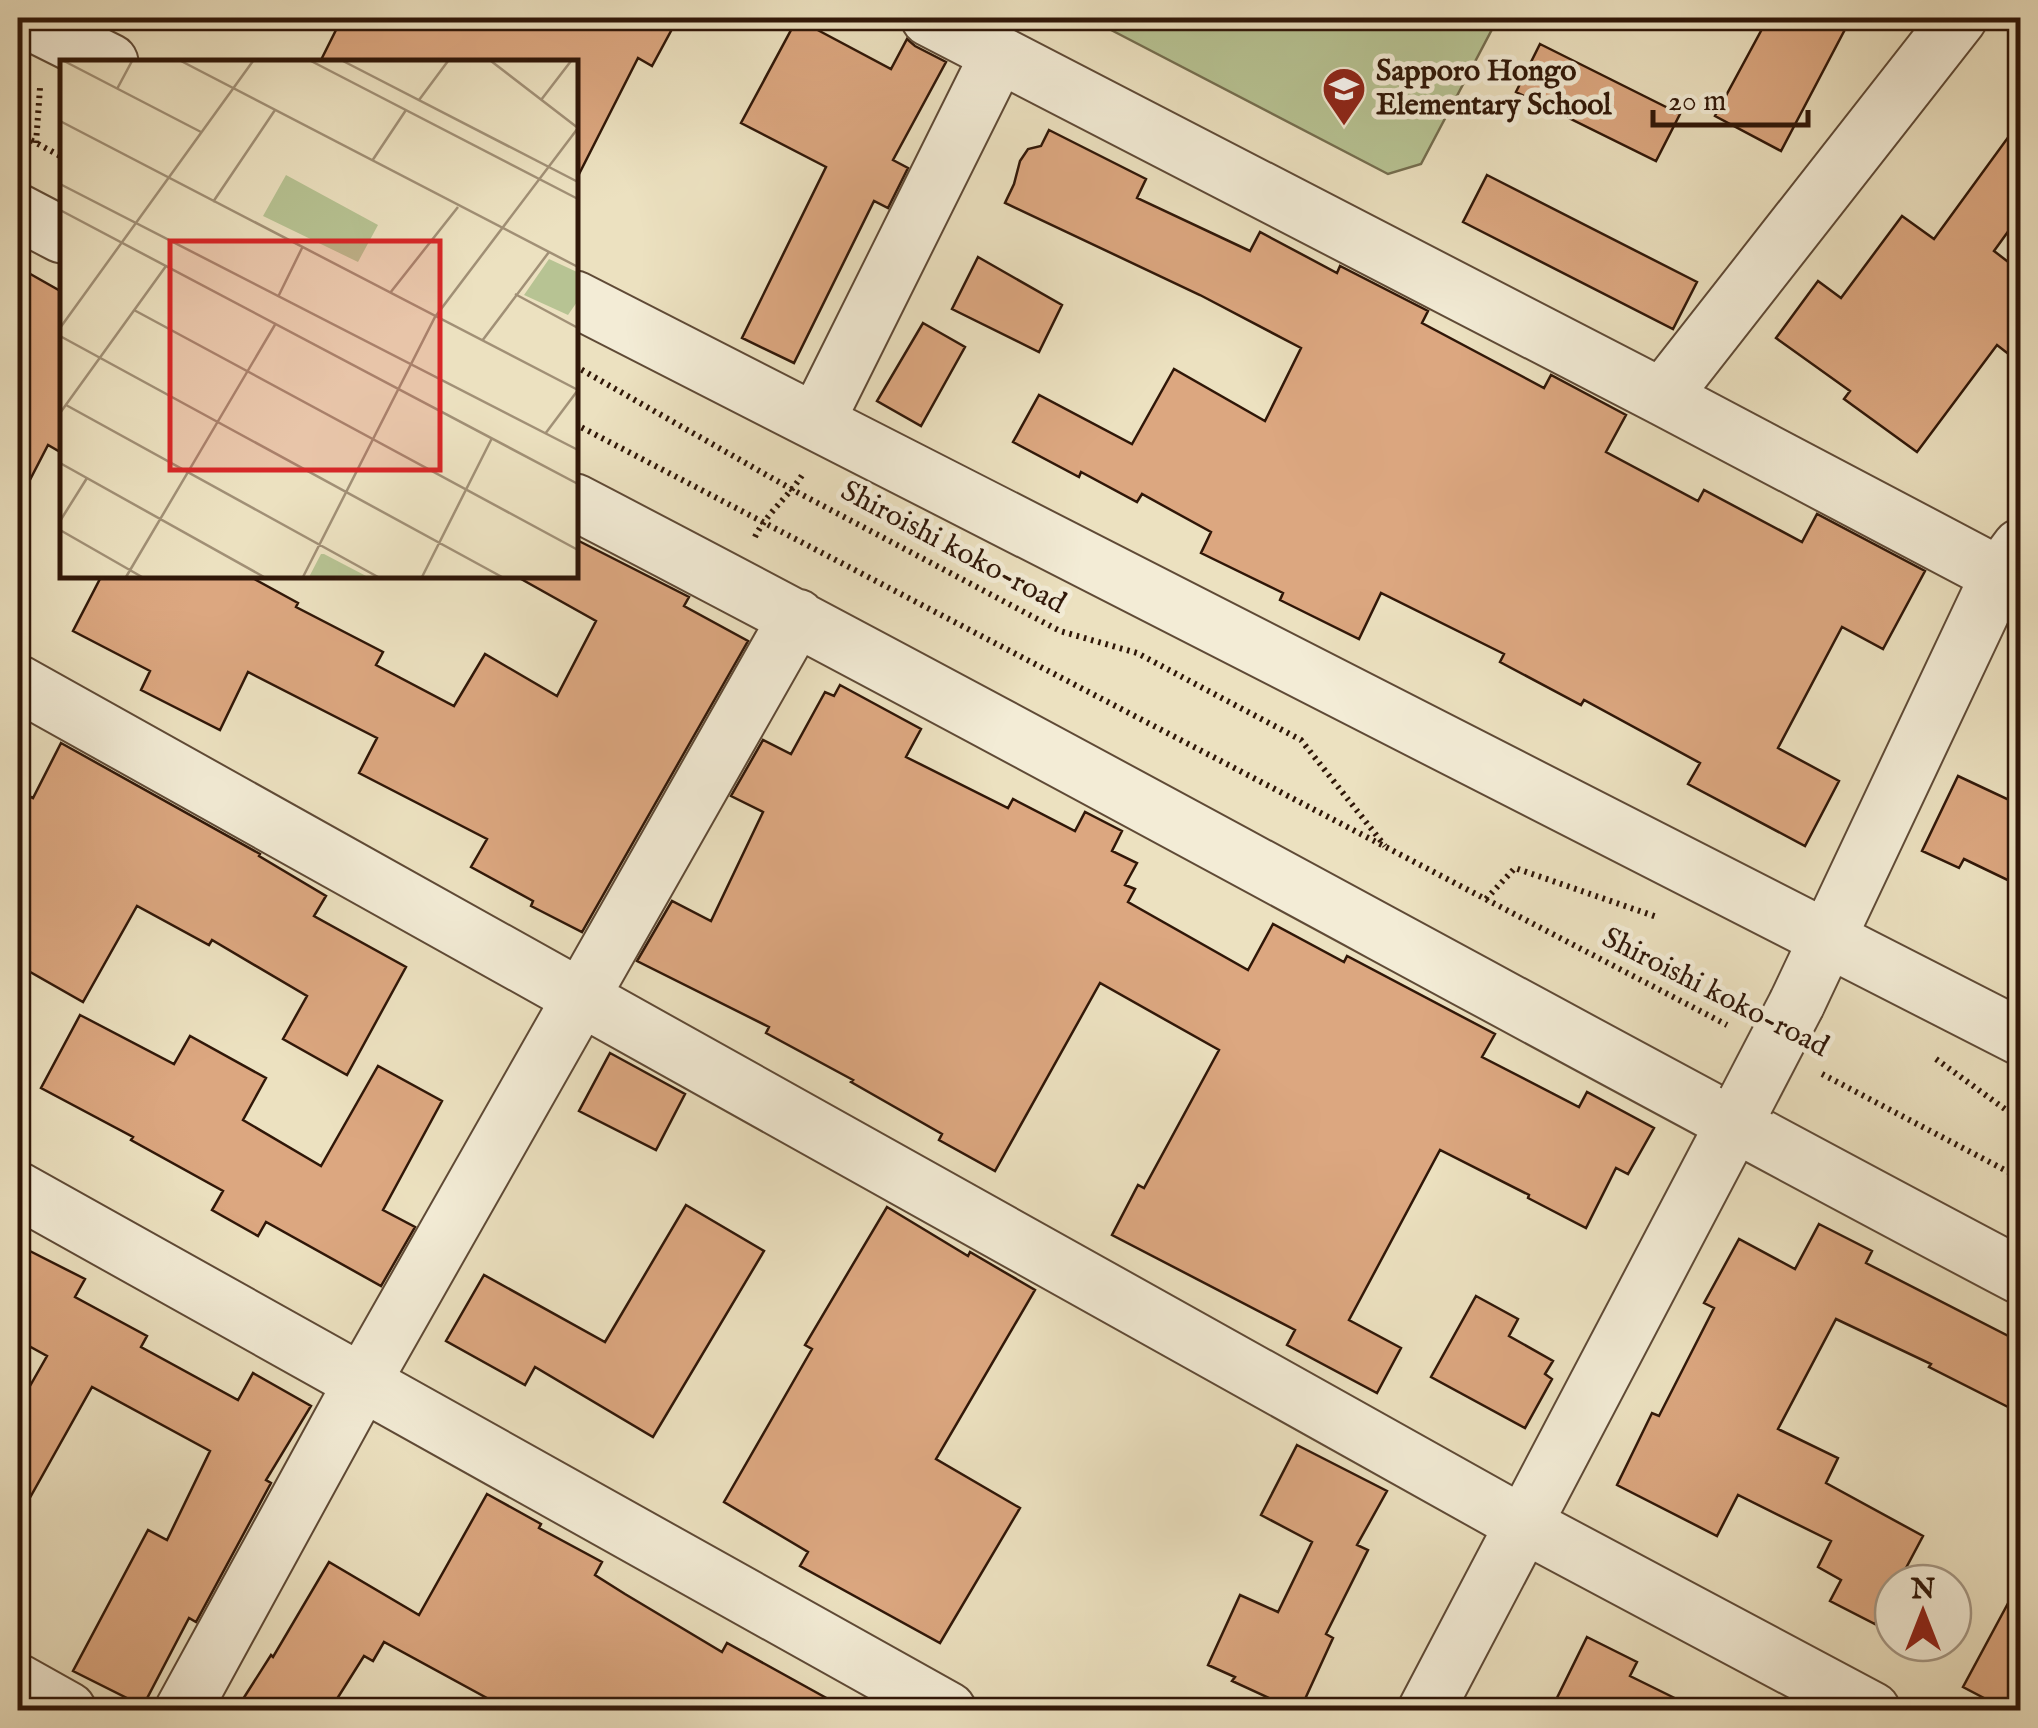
<svg xmlns="http://www.w3.org/2000/svg" width="2038" height="1728" font-family="'IM FELL English',serif">
  <style>
    .green { fill: #b7c393; stroke: #746d4e; stroke-width: 2.5 }
    .building { fill: #dca780; stroke: #301708; stroke-width: 2.5 }
    .lines { fill: none; stroke-linecap: round; stroke-linejoin: round }
    .minor-casing { stroke: #5f4a36; stroke-width: 59 }
    .path { stroke: #301708; stroke-width: 6; stroke-dasharray: 2.5 5; stroke-linecap: butt }
    .minor { stroke: #f3ecd6; stroke-width: 55 }
    .minor-bridge-casing { stroke: #5f4a36; stroke-width: 59; stroke-linecap: butt }
    .minor-bridge { stroke: #f3ecd6; stroke-width: 55 }
    .labels { text-anchor: middle; dominant-baseline: central; stroke-width: 10; stroke-linejoin: round; paint-order: stroke }
    .poi-label { font-size: 30px; font-weight: bold; fill: #301708; stroke: #f3ecd6; text-anchor: start }
    .street-label { font-size: 30px; fill: #301708; stroke: #f3ecd6 }
    .inset-road { fill: none; stroke: #a19076; stroke-width: 2.5 }
    .view { fill: #d62828; fill-opacity: 0.15; stroke: #d62828; stroke-width: 5 }
    .inset-edge { fill: none; stroke: #301708; stroke-width: 5 }
  </style>
  <rect width="100%" height="100%" fill="#ece1c0"/>
  <filter id="stains"><feTurbulence type="fractalNoise" baseFrequency=".002" numOctaves="4"/><feColorMatrix values="0 0 0 0 .2 0 0 0 0 .09 0 0 0 0 .02 0 0 0 .5 -.17"/></filter>
  <radialGradient id="worn" r=".72"><stop offset=".6" stop-color="#630" stop-opacity="0"/><stop offset="1" stop-color="#630" stop-opacity=".3"/></radialGradient>
  <!-- green -->
  <path class="green" d="M1088,18H1498L1421,164L1388,174Z"/>
  <!-- building -->
  <path class="building" d="M342,18H678L652,66L638,58L575,182V62H320Z
    M1768,18H1851L1781,151L1715,116Z
    M797,19L891,69L907,39L915,46L946,62L893,160L908,168L888,208L874,201L794,363L742,338L826,167L741,123Z
    M1540,44L1680,114L1656,161L1516,92Z
    M2020,121V215L1994,251L2020,271V363L1997,345L1917,452L1844,399L1850,391L1776,338L1818,281L1841,298L1902,216L1934,239Z
    M1049,130L1146,179L1137,198L1250,251L1260,232L1337,273L1340,266L1428,311L1422,323L1544,388L1551,375L1626,415L1606,452L1698,501L1704,490L1802,542L1817,514L1925,571L1883,649L1842,627L1778,748L1839,781L1805,846L1688,784L1700,763L1584,700L1581,705L1500,662L1504,654L1381,593L1359,639L1280,600L1283,593L1201,553L1211,532L1142,494L1137,502L1081,472L1079,477L1013,442L1039,395L1132,444L1174,369L1265,421L1301,348L1200,295L1005,203L1014,184L1020,161L1028,149L1041,146Z
    M1487,175L1697,282L1673,329L1463,222Z
    M978,257L1062,305L1039,352L952,309Z
    M18,267L62,292V453L48,445L18,503Z
    M923,323L965,347L921,426L877,401Z
    M575,539L689,597L684,606L748,641L582,932L531,906L533,901L471,867L487,839L359,773L377,738L248,672L220,730L141,690L150,671L73,631L102,575H247L298,603L296,607L383,652L376,665L454,706L485,654L557,696L596,621L514,575H575Z
    M840,685L921,729L906,757L1008,808L1013,799L1075,831L1085,812L1122,831L1112,851L1137,863L1125,885L1135,889L1128,902L1248,970L1273,924L1344,962L1347,956L1495,1034L1482,1057L1579,1107L1587,1092L1654,1128L1628,1174L1616,1168L1586,1228L1528,1198L1529,1195L1440,1150L1349,1320L1401,1348L1377,1393L1287,1345L1295,1330L1112,1235L1138,1185L1144,1188L1219,1050L1100,983L995,1171L939,1140L942,1134L851,1082L853,1080L766,1033L769,1027L637,961L672,901L711,921L763,812L731,796L763,740L791,754L825,692L834,696Z
    M61,743L260,854L259,856L326,896L314,916L406,967L347,1075L283,1039L307,996L212,940L209,945L137,906L83,1002L18,965V791L33,798Z
    M1958,776L2020,805V886L1964,859L1959,868L1922,851Z
    M80,1015L174,1064L190,1036L266,1078L243,1120L321,1166L378,1066L442,1101L383,1210L415,1227L381,1286L266,1222L258,1236L212,1210L223,1191L131,1140L133,1137L41,1088Z
    M610,1053L685,1094L656,1150L579,1111Z
    M686,1205L764,1251L653,1437L535,1367L525,1385L446,1341L484,1275L605,1342Z
    M887,1207L968,1256L970,1252L1035,1290L936,1459L1020,1508L940,1643L800,1566L808,1552L724,1502L812,1349L805,1345Z
    M1819,1224L1872,1251L1866,1263L2020,1342V1413L1929,1367L1931,1364L1836,1319L1778,1429L1838,1458L1826,1483L1923,1536L1898,1583H1893V1591L1875,1624L1830,1601L1841,1580L1818,1567L1831,1541L1738,1495L1717,1536L1617,1485L1652,1413L1659,1416L1714,1308L1704,1303L1739,1239L1795,1269Z
    M18,1245L85,1279L75,1297L147,1336L141,1347L238,1400L253,1373L311,1406L266,1480L271,1483L196,1622L189,1618L143,1706L73,1671L148,1530L167,1540L210,1451L92,1387L18,1519V1407L47,1356L18,1340Z
    M1476,1296L1518,1319L1509,1336L1553,1361L1545,1374L1552,1379L1525,1428L1431,1377Z
    M1297,1445L1387,1491L1357,1545L1368,1550L1326,1634L1333,1638L1300,1710H1295L1232,1681L1235,1677L1208,1665L1240,1595L1278,1612L1312,1542L1261,1515Z
    M487,1494L541,1524L539,1528L602,1562L595,1575L625,1594L722,1652L727,1643L848,1710H509L384,1642L373,1661L364,1656L330,1710H236L271,1655L273,1657L329,1562L419,1615Z
    M2020,1581V1710H2007L1963,1687Z
    M1587,1637L1637,1662L1630,1676L1699,1710H1551Z"/>
  <g class="lines">
    <defs>
      <path id="minor" d="M22,18L110,62
        M929,18L1662,397L2020,586
        M18,212L62,235
        M575,299L2020,1037
        M1662,397L1959,18
        M816,422L999,54
        M575,502C1060,754 1537,1021 2020,1276
        M18,683L1523,1524L1872,1710
        M1797,1003L1999,575L2020,547
        M18,1190L948,1710
        M18,1682L68,1710
        M183,1710L363,1381L797,617
        M1426,1710L1746,1101"/>
    </defs>
    <!-- minor casing -->
    <use href="#minor" class="minor-casing"/>
    <!-- path -->
    <path class="path" d="M18,133L62,157
      M36,143L40,88L37,86
      M575,366L793,490L1060,631L1137,653L1301,740L1385,846
      M575,424L1727,1025
      M755,537C767,512 790,496 804,472
      M1486,899L1515,868L1657,917
      M1936,1059L2020,1120
      M1822,1074L2020,1178"/>
    <!-- minor -->
    <use href="#minor" class="minor"/>
    <defs>
      <path id="minor-bridge" d="M1746,1101L1797,1003"/>
    </defs>
    <!-- minor-bridge casing -->
    <use href="#minor-bridge" class="minor-bridge-casing"/>
    <!-- minor-bridge -->
    <use href="#minor-bridge" class="minor-bridge"/>
  </g>
  <!-- icons -->
  <defs>
    <symbol id="school-pin" viewBox="-11 -11 22 30"><path d="M0 17L-7.5 6A9.5 9.5 0 1 1 7.5 6Z" fill="#8f2418" stroke="#f3ecd6"/><path d="M0-5L7-2L0 1L-7-2ZM-4 1L0 2.5L4 1V4Q0 6-4 4Z" fill="#fff"/></symbol>
  </defs>
  <g fill-rule="evenodd">
    <use href="#school-pin" x="1319" y="64" width="50" height="68"/>
  </g>
  <g class="labels">
    <!-- poi labels -->
    <g class="poi-label">
      <text x="1376" y="72">Sapporo Hongo<tspan x="1376" dy="34">Elementary School</tspan></text>
    </g>
    <!-- street labels -->
    <g class="street-label">
      <text transform="translate(953 548) rotate(28)">Shiroishi koko-road</text>
      <text transform="translate(1715 993) rotate(27)">Shiroishi koko-road</text>
    </g>
  </g>
  <!-- overview -->
  <g transform="translate(60 60)">
    <rect width="518" height="518" fill="#ece1c0"/>
    <path d="M226,115L318,165L298,202L203,156ZM489,199L517,212V242L508,255L464,235ZM261,494H264L308,517H249Z" fill="#b7c393"/>
    <path class="inset-road" d="M4,1L141,72M121,1L518,207M251,1L518,139M283,1L518,122M431,1L518,68M57,29L72,1M359,40L388,1M481,40L511,1M0,61L518,330M312,101L346,50M0,124L518,390M153,142L215,50M0,150L518,424M330,233L398,147M455,234L518,268M218,237L242,188M74,250L518,490M0,268L193,1M0,276L442,517M422,281L489,192M6,345L318,517M0,353L106,206M485,374L518,330M0,403L204,517M0,461L27,418M0,470L82,517M66,517L216,263M243,517L375,257L518,68M362,517L432,378"/>
    <path class="view" d="M110,181H380V410H110Z"/>
    <rect width="518" height="518" class="inset-edge"/>
  </g>
  <!-- margin -->
  <rect width="2038" height="1728" fill="none" stroke="#ece1c0" stroke-width="60"/>
  <rect x="20" y="20" width="1998" height="1688" fill="none" stroke="#301708" stroke-width="5"/>
  <rect x="30" y="30" width="1978" height="1668" fill="none" stroke="#301708" stroke-width="2.5"/>
  <!-- north arrow -->
  <g transform="translate(1923 1613)"><circle r="48" fill="#f3ecd6" stroke="#a59784" stroke-width="2.5"/>
  <path d="M0-8L18 38L0 25L-18 38Z" fill="#8f2418"/>
  <text y="-15" font-size="28" font-weight="bold" text-anchor="middle" fill="#301708">N</text>
  </g>
  <!-- scale -->
  <path d="M1653 110v15h155v-15" fill="none" stroke="#301708" stroke-width="5"/>
  <text x="1668" y="110" font-size="30" fill="#301708" stroke="#f3ecd6" stroke-width="8" paint-order="stroke">20 m</text>
  <rect width="100%" height="100%" filter="url(#stains)"/>
  <rect width="100%" height="100%" fill="url(#worn)"/>
</svg>
